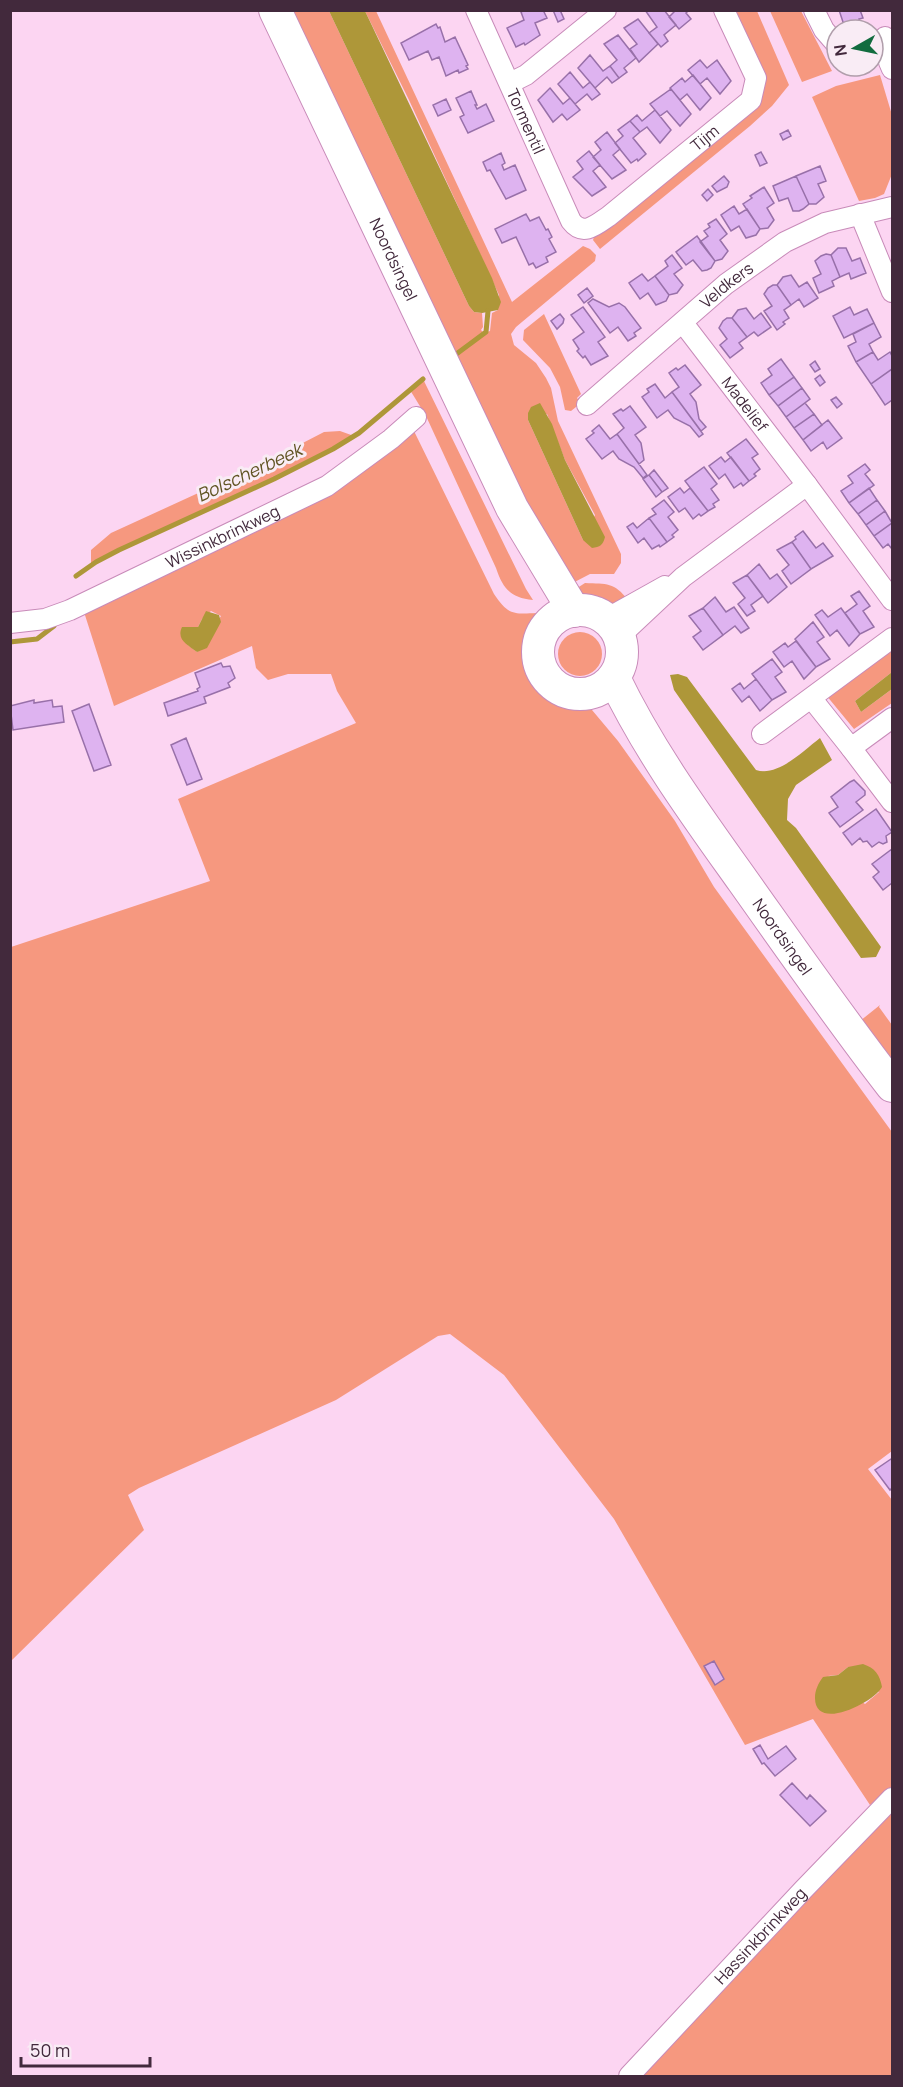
<svg xmlns="http://www.w3.org/2000/svg" width="903" height="2087" font-family="Manrope,sans-serif">
  <style>
    .green { fill: #f6987f; fill-rule: evenodd }
    .water { fill: #ae9739 }
    .lines { fill: none; stroke-linecap: round; stroke-linejoin: round }
    .stream { stroke: #ae9739; stroke-width: 5 }
    .building { fill: #deb3f0; stroke: #9870a9; stroke-width: 1.5 }
    .street-casing { stroke: #c88bb9; stroke-width: 22 }
    .primary-casing { stroke: #c88bb9; stroke-width: 34 }
    .street { stroke: #fff; stroke-width: 20 }
    .primary { stroke: #fff; stroke-width: 32 }
    .labels { text-anchor: middle; dominant-baseline: central; stroke-width: 6; stroke-linejoin: round; paint-order: stroke }
    .street-label { font-size: 16px; fill: #42293c; stroke: #f9ecf5 }
    .water-label { font-size: 18px; font-style: italic; fill: #615423; stroke: #f9ecf5 }
  </style>
  <rect width="100%" height="100%" fill="#fcd5f2"/>
  <!-- green -->
  <path class="green" d="M283,11H329L469,306L474,312L482,313L483,327L481,330L484,333L490,331L492,313L498,310L499,295L409,100L365,11H376L512,302L583,246L590,249L596,255L595,261L516,327L511,334L514,345L536,363L546,378L551,388L558,421L621,554V563L614,574H590L565,587ZM547,414L565,460L595,515L583,540L528,420Z
    M730,11H757L789,85L772,106L750,126L600,249L593,240L594,237L754,106Z
    M770,11H801L832,71L802,82Z
    M880,75L892,115V174L884,194L875,198L859,201L812,97L836,86Z
    M544,314L581,394L577,398L581,403L571,411L565,410L560,387L550,368L523,340L524,330Z
    M423,379L526,589L533,600C511,598 503,589 496,568L426,416L410,390Z
    M412,427L494,594C508,615 513,614 537,613L533,626L531,648L536,678L547,690L592,710L618,741L675,821L714,887L892,1132V1451L868,1469L892,1500V1786L870,1805L813,1719L745,1745L614,1519L504,1375L450,1334L438,1336L336,1400L139,1488L128,1495L144,1530L11,1661V947L210,881L178,799L356,723L337,691L331,674H288L268,680L256,668L252,646L114,706L84,612ZM211,611L221,616L197,652L188,645L195,628L198,627L202,619ZM848,1667L879,1692L865,1704L828,1676L838,1675Z
    M340,431L354,436L274,479L119,550L91,566V550L111,533L266,462L324,432Z
    M585,583C607,584 614,582 628,600C607,606 588,606 571,592Z
    M558 654a22 22 0 1 1 44 0a22 22 0 1 1-44 0Z
    M892,644V672L855,701L861,712L892,689V703L854,729L826,695Z
    M880,1005L879,1007L892,1025V1063L860,1021Z
    M892,1810V2076H638Z"/>
  <!-- water -->
  <path class="water" d="M329,11H365L492,278L501,302L498,310L482,313L474,312L469,306Z
    M540,403L552,424L565,460L605,537C603,545 600,547 592,548L583,540L528,420V413L531,407Z
    M206,611L219,615L221,622L207,648L197,652C188,645 176,640 182,627H198Z
    M892,672V689L861,712L855,701Z
    M678,674L687,677L756,770C778,777 803,751 820,738L832,760L796,785L788,799L787,820L796,828L881,947L876,957L861,958L674,690L670,675Z
    M863,1664C875,1668 880,1675 882,1687C873,1703 815,1732 815,1698C815,1690 818,1684 823,1677L838,1675L848,1667Z"/>
  <g class="lines">
    <!-- stream -->
    <path class="stream" d="M451,358L486,332L488,311
      M76,576L96,562L119,550L274,479L333,449L359,433L423,379
      M10,642L37,639L54,626"/>
  </g>
  <!-- building -->
  <path class="building" d="M525,10H543L547,18L535,23L540,35L525,45L524,43L516,47L507,28L524,20L521,12Z
    M553,10H560L564,19L558,22Z
    M645,10H664L676,25L664,35L668,41L661,47L649,33L657,27Z
    M689,10L686,13L691,19L679,29L669,17L676,10Z
    M839,10H860L863,18L859,19L860,22L850,26L849,23L844,25Z
    M638,19L658,44L639,62L630,49L637,44L624,28Z
    M436,24L438,28L440,27L445,42L455,37L468,65L466,66L468,69L459,73L458,70L446,76L439,57L432,60L428,51L409,60L401,43Z
    M618,35L636,58L624,68L627,72L619,78L610,66L617,60L604,44Z
    M590,55L603,71L610,66L619,78L612,83L607,77L595,88L578,68Z
    M700,60L707,68L717,60L731,81L720,94L707,78L700,84L688,70Z
    M570,72L583,88L590,82L600,94L592,100L587,94L575,104L558,84Z
    M693,75L711,98L700,110L687,94L680,100L670,88L682,78L685,82Z
    M550,88L563,104L570,98L580,110L567,120L562,114L553,122L538,100Z
    M671,89L691,114L680,126L667,111L660,116L650,104Z
    M471,91L477,105H475L477,109L486,104L494,121L468,133L460,117L464,115L456,98Z
    M446,99L451,110L438,116L433,105Z
    M655,110L671,130L660,143L647,127L640,132L630,121L637,115L642,121Z
    M630,121L640,132L633,138L646,154L638,161L637,159L631,163L615,143L623,136L618,130Z
    M788,130L791,136L783,140L780,134Z
    M607,132L620,149L613,155L626,170L612,179L593,157L601,150L595,142Z
    M589,151L600,165L593,171L606,187L592,196L573,177L583,169L577,161Z
    M761,152L767,163L760,166L755,155Z
    M501,153L505,163L502,165L504,170L515,165L526,190L506,199L490,170L487,171L483,162Z
    M820,166L826,181L818,184L824,197L816,204H809L796,176Z
    M724,176L729,182L727,187L717,192L712,186Z
    M796,176L809,204L803,209L799,211H793L788,198L779,201L773,186Z
    M764,187L774,203L767,208L774,220L768,228L760,229L743,204L752,198L750,196Z
    M708,189L713,195L707,201L702,195Z
    M734,206L739,214L747,209L760,229L756,235L746,238L739,226L731,231L721,215Z
    M526,214L530,221L539,217L546,230L548,229L552,237L549,239L556,252L546,257L548,262L536,268L533,263L529,265L516,237L502,243L495,229Z
    M716,219L727,234L720,240L728,251L722,259L715,261L700,242L708,236L704,231L710,227L708,224Z
    M697,236L715,261L711,268L707,270L702,271L693,260L686,265L676,252Z
    M838,248H846L852,261L860,258L866,273L851,279L849,273L840,277L831,255Z
    M826,254L831,255L840,277L832,281L834,286L819,293L813,278L821,274L815,261L821,256Z
    M672,255L682,268L674,274L683,285L677,293L669,295L655,276L668,266L665,261Z
    M642,274L648,281L655,276L669,295L666,301L656,305L648,293L640,299L629,283Z
    M791,275L799,287L807,282L818,298L804,307L799,299L791,305L777,285L783,277Z
    M773,285H777L791,305L784,310L789,318L783,322L785,324L777,330L764,311L772,306L764,294L768,288Z
    M587,288L593,296L584,303L578,295Z
    M593,299L609,307L619,303L625,307L641,328L634,333L636,336L628,341L618,327L610,333L588,303Z
    M583,307L605,337L598,342L608,356L591,365L585,356L583,358L577,351L579,349L573,340L584,332L571,315Z
    M850,307L854,315L867,309L874,323L844,338L833,316Z
    M746,308L754,319L761,313L771,327L758,336L754,332L747,337L732,318L738,310Z
    M560,314L564,319L563,323L557,329L551,321Z
    M727,318H732L747,337L739,343L743,348L730,358L720,345L727,339L719,328L723,321Z
    M874,323L881,337L869,344L873,352L856,362L848,346L856,342L853,334Z
    M873,352L878,360L890,352L892,356V369L871,384L856,362Z
    M781,359L794,377L769,395L761,383L772,375L768,369Z
    M815,361L820,369L815,372L810,365Z
    M685,365L701,385L690,394L696,402L699,419L706,427L701,431L672,392L679,387L669,373L676,368L678,370Z
    M892,369V400L885,405L871,384Z
    M820,375L825,382L820,386L815,379Z
    M794,377L802,388L778,406L769,395Z
    M655,384L665,398L672,392L703,434L699,437L690,426L674,418L668,410L657,418L642,397L649,392L647,389Z
    M802,388L810,399L786,417L778,406Z
    M836,397L842,404L837,408L831,400Z
    M805,403L814,414L794,428L786,417Z
    M630,406L646,427L635,435L641,443L644,460L639,464L617,434L624,428L613,414L621,409L623,411Z
    M814,414L822,425L803,440L794,428Z
    M828,420L842,438L827,449L823,442L811,451L803,440Z
    M599,425L610,439L617,434L647,475L643,478L634,467L619,459L613,451L602,459L586,439L594,433L592,431Z
    M746,439L758,454L752,458L760,469L754,474L756,476L749,481L727,453Z
    M721,457L725,462L731,457L749,481L743,486L741,483L734,488L725,474L719,479L709,466Z
    M865,464L870,470L865,474L874,485L849,503L841,491L853,483L848,476Z
    M704,467L717,484L711,489L719,500L713,504L715,507L708,511L685,481Z
    M654,470L668,488L662,492L649,475Z
    M649,475L662,492L656,497L643,479Z
    M680,488L684,493L690,488L708,511L701,516L699,514L693,519L685,508L679,512L668,497Z
    M869,488L877,500L858,514L849,503Z
    M664,500L674,512L668,517L678,530L672,535L674,537L667,542L649,518L656,514L652,509Z
    M877,500L885,511L866,525L858,514Z
    M885,511L892,523L874,536L866,525Z
    M649,518L667,542L660,547L659,545L652,549L644,538L638,543L627,527L633,523L637,528Z
    M892,523V549L888,544L883,548L874,536Z
    M803,531L816,548L823,543L833,556L811,569L792,542L796,539L795,537Z
    M792,542L811,569L791,584L782,571L789,565L777,550Z
    M759,564L770,579L777,574L787,587L768,603L747,575Z
    M747,575L763,596L751,605L755,611L747,616L738,604L745,598L733,583Z
    M859,591L870,606L863,611L874,627L860,634L845,613L857,604L851,596Z
    M715,597L726,612L734,607L749,628L741,633L735,626L723,635L703,608Z
    M703,608L723,635L703,650L693,637L701,631L689,616Z
    M841,608L860,634L849,646L837,630L830,636L815,615L822,610L828,617Z
    M813,622L824,637L817,642L830,659L816,667L795,639Z
    M796,641L816,667L804,679L792,661L784,667L773,652L785,643L788,647Z
    M772,659L782,672L775,677L786,692L772,700L752,674Z
    M221,663L223,667L230,666L235,678L228,683L230,687L204,697L206,703L168,716L164,703L198,691L197,689L200,687L195,673Z
    M756,679L772,700L760,711L749,696L742,702L732,689L740,683L744,689Z
    M34,700V703L52,700L53,707L62,706L64,722L13,730L10,706Z
    M89,704L111,765L94,771L72,711Z
    M186,738L202,779L187,785L171,745Z
    M854,780L865,791V795L856,802L863,810L840,827L829,813L838,807L831,797L850,782Z
    M876,809L892,832L886,836L887,842L883,844L879,842L872,847L867,841L863,842L860,838L852,845L843,833Z
    M892,849V883L883,890L873,877L879,872L872,864Z
    M891,1459L892,1461V1488L890,1490L875,1470Z
    M714,1661L724,1679L715,1685L704,1666Z
    M760,1745L768,1759L786,1746L796,1759L775,1776L764,1763L762,1764L753,1749Z
    M792,1783L807,1799L810,1795L826,1811L810,1826L780,1795Z"/>
  <g class="lines">
    <defs>
      <g id="street">
        <path id="s1" d="M476,10L571,221C583,237 596,225 609,216L751,100L756,78L724,10"/>
        <path d="M814,10L824,30L837,45"/>
        <path d="M885,37L889,62L892,69"/>
        <path d="M510,83L526,75L606,10"/>
        <path d="M860,214L892,292"/>
        <path id="s2" d="M683,323L807,485L892,600"/>
        <path id="s3" d="M587,405L726,284L785,242L825,223L892,207"/>
        <path d="M606,619L665,586"/>
        <path id="s4" d="M10,623L45,619L70,610L327,486L391,439L416,417"/>
        <path d="M619,637L683,577L807,485"/>
        <path d="M812,699L851,748L892,718"/>
        <path d="M762,734L892,638"/>
        <path d="M851,748L892,802"/>
        <path id="s5" d="M629,2076L803,1890L892,1798"/>
      </g>
      <g id="primary">
        <path id="s6" d="M275,10L512,508L574,611"/>
        <circle cx="580" cy="652" r="42"/>
        <path id="s7" d="M614,678C649,751 696,815 743,881C792,950 840,1019 892,1086"/>
      </g>
    </defs>
    <!-- street casing -->
    <use href="#street" class="street-casing"/>
    <!-- primary casing -->
    <use href="#primary" class="primary-casing"/>
    <!-- street -->
    <use href="#street" class="street"/>
    <!-- primary -->
    <use href="#primary" class="primary"/>
  </g>
  <g class="labels">
    <!-- street labels -->
    <g class="street-label">
      <text stroke="none"><textPath href="#s1" startOffset="122">Tormentil</textPath></text>
      <text stroke="none"><textPath href="#s1" startOffset="399">Tijm</textPath></text>
      <text stroke="none"><textPath href="#s6" startOffset="276">Noordsingel</textPath></text>
      <text stroke="none"><textPath href="#s3" startOffset="184">Veldkers</textPath></text>
      <text stroke="none"><textPath href="#s2" startOffset="102">Madelief</textPath></text>
      <text stroke="none"><textPath href="#s4" startOffset="231">Wissinkbrinkweg</textPath></text>
      <text stroke="none"><textPath href="#s7" startOffset="309">Noordsingel</textPath></text>
      <text stroke="none"><textPath href="#s5" startOffset="192">Hassinkbrinkweg</textPath></text>
    </g>
    <!-- water labels -->
    <g class="water-label">
      <text transform="translate(249 472) rotate(-25)">Bolscherbeek</text>
    </g>
  </g>
  <!-- border -->
  <rect width="903" height="2087" fill="none" stroke="#42293c" stroke-width="24"/>
  <!-- north arrow -->
  <g transform="translate(855 48) rotate(261)"><circle r="28" fill="#f9ecf5" stroke="#b09eab" stroke-width="1.5"/>
  <path d="M0-4.5L10 22L0 15L-10 22Z" fill="#126c3f"/>
  <text y="-9" font-size="16" font-weight="bold" text-anchor="middle" fill="#42293c">N</text>
  </g>
  <!-- scale -->
  <path d="M21 2057v9h129v-9" fill="none" stroke="#42293c" stroke-width="3"/>
  <text x="30" y="2057" font-size="18" fill="#42293c" stroke="#f9ecf5" stroke-width="4.5" paint-order="stroke">50 m</text>
</svg>
